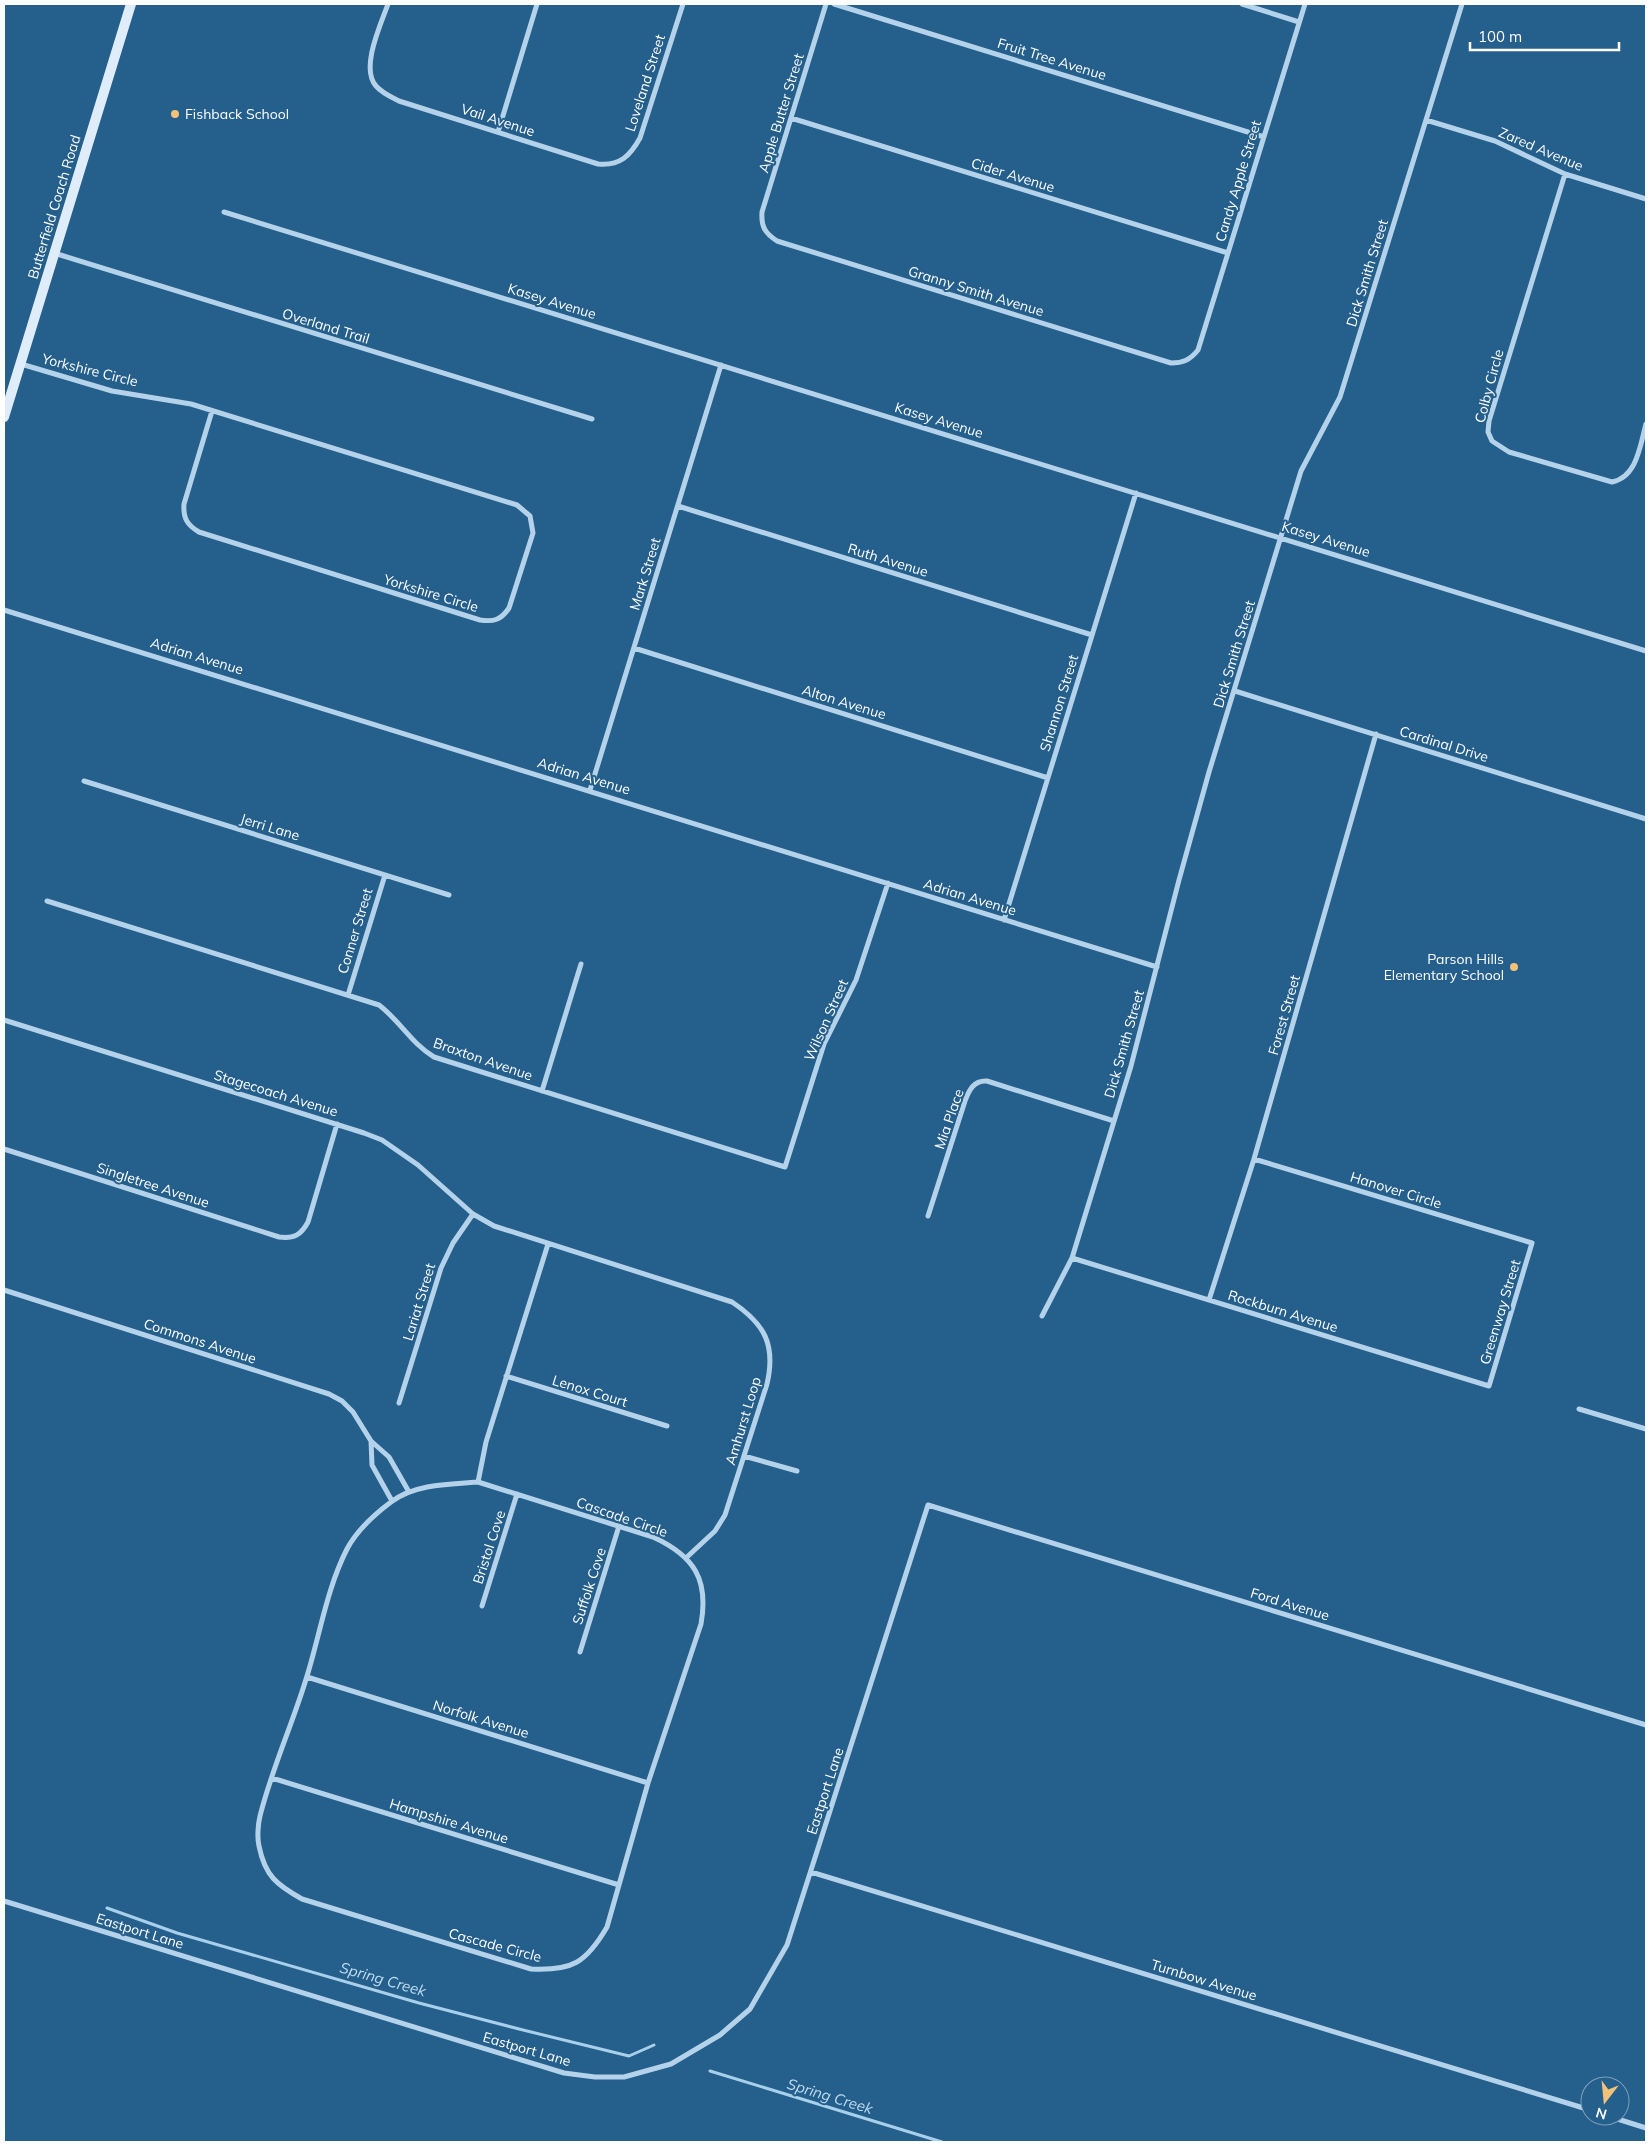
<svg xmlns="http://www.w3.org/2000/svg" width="1650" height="2146" font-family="Mulish,sans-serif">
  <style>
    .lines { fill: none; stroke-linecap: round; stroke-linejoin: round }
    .stream { stroke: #a8d0eb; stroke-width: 3 }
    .minor { stroke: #b4d3ea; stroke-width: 5 }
    .secondary { stroke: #deedf9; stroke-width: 10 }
    .poi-dot { fill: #f4c178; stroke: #255f8c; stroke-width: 2 }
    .labels { text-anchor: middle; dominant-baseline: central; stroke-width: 4; stroke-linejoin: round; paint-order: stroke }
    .street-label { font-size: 14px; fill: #fff; stroke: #255f8c }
    .poi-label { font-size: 14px; fill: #fff; stroke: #255f8c; text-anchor: start }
    .water-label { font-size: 15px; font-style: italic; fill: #bfddf2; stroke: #255f8c }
  </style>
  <rect width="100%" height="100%" fill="#255f8c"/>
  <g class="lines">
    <!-- stream -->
    <path class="stream" d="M107,1908L177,1933L419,2003L523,2030L629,2056L654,2045
      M710,2071L942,2142"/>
    <!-- minor -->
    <path class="minor" d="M388,4C381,24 360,68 376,86C382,93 391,97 399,101L598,164C620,166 630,156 640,138L683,4
      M826,4L762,212C761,227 765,233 777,241L1171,363C1183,363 1190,360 1198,350L1305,4
      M834,4L1264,137
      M1242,4L1299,22
      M791,118L1228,253
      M1426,120L1495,141L1565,174L1646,199
      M498,132L537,4
      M1565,174L1489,421L1488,432L1492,441L1509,452L1612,482C1637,477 1640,446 1646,424
      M224,212L1646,651
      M54,253L592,419
      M21,364L112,391L191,404L517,505L530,516L533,533L509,608C501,620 494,622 480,620L199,532C187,525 183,518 184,504L212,411
      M678,506L1092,635
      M4,610L1157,967
      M634,648L1048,778
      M1235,691L1646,819
      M84,781L449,895
      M590,790L721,365
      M47,901L379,1005C400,1021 412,1044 434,1057L785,1167L824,1044L856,980L888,883
      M1004,920L1136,493
      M348,995L385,875
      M4,1020L364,1133L382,1140L418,1165L473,1214L494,1226L732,1302C765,1324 776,1345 767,1384L725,1515L715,1531L687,1557
      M542,1091L581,964
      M4,1149L279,1237C294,1239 301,1235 308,1222L337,1124
      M928,1216L965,1101C969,1090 974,1080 987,1081L1114,1121
      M1072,1258L1489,1386L1532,1243L1254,1159
      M4,1290L329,1394L342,1401L353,1412L371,1441L389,1457L409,1492
      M1209,1300L1254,1159L1376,734
      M1042,1316L1072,1258L1131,1066L1179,880L1209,772L1301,471L1340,397L1462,4
      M506,1376L667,1426
      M399,1403L441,1268L453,1243L473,1214
      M1579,1409L1646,1429
      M371,1441L372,1465L392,1501
      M744,1456L797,1471
      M478,1482L653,1537C694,1556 709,1579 701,1624L648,1783L607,1927C586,1963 572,1971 531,1969L302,1899C277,1885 265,1876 259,1846C257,1838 258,1824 260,1816C272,1768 293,1723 307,1676C320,1634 327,1588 347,1549C356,1532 375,1514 391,1502C414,1484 450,1484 478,1482Z
      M478,1482L486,1442L548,1244
      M482,1606L517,1494
      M580,1652L619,1526
      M307,1677L648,1783
      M272,1778L619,1885
      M811,1872L1590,2110
      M4,1901L564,2073L595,2077H624L671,2064L720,2035L750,2009L787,1945L928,1505L1646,1725
      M1608,2116L1646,2128"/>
    <!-- secondary -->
    <path class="secondary" d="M4,417L131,4"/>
  </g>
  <!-- markers -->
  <g class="poi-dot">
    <circle cx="175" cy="114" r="5"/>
    <circle cx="1514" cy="967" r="5"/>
  </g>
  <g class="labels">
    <!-- street labels -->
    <g class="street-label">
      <text transform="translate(1052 59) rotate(17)">Fruit Tree Avenue</text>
      <text transform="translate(645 83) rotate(-72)">Loveland Street</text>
      <text transform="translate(781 113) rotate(-73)">Apple Butter Street</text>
      <text transform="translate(498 120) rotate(18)">Vail Avenue</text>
      <text transform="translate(1541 149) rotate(23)">Zared Avenue</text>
      <text transform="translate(1013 175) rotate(17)">Cider Avenue</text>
      <text transform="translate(1238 181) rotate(-73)">Candy Apple Street</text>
      <text transform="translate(54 207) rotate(-73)">Butterfield Coach Road</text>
      <text transform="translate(1367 273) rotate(-73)">Dick Smith Street</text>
      <text transform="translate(976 291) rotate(17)">Granny Smith Avenue</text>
      <text transform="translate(552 301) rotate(17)">Kasey Avenue</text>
      <text transform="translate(326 326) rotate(17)">Overland Trail</text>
      <text transform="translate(90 370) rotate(14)">Yorkshire Circle</text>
      <text transform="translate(1489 386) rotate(-75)">Colby Circle</text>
      <text transform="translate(939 420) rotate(17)">Kasey Avenue</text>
      <text transform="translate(1326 539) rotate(17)">Kasey Avenue</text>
      <text transform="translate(888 560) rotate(17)">Ruth Avenue</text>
      <text transform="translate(645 574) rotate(-73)">Mark Street</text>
      <text transform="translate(431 593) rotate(17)">Yorkshire Circle</text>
      <text transform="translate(1234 654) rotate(-73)">Dick Smith Street</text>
      <text transform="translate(197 656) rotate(17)">Adrian Avenue</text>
      <text transform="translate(844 702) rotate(17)">Alton Avenue</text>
      <text transform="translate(1059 703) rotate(-73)">Shannon Street</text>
      <text transform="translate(1444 744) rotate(17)">Cardinal Drive</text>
      <text transform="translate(584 776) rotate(17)">Adrian Avenue</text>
      <text transform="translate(270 827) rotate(17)">Jerri Lane</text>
      <text transform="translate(970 897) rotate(17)">Adrian Avenue</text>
      <text transform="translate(355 931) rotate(-73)">Conner Street</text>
      <text transform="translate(1284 1015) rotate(-74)">Forest Street</text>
      <text transform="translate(826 1020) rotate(-66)">Wilson Street</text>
      <text transform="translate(1124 1044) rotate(-74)">Dick Smith Street</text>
      <text transform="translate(483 1059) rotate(19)">Braxton Avenue</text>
      <text transform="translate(276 1093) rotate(17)">Stagecoach Avenue</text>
      <text transform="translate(949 1119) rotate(-71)">Mia Place</text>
      <text transform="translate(153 1185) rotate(18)">Singletree Avenue</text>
      <text transform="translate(1396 1190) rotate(17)">Hanover Circle</text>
      <text transform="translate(419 1302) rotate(-73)">Lariat Street</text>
      <text transform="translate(1283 1311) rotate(17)">Rockburn Avenue</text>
      <text transform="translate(1500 1312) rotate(-73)">Greenway Street</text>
      <text transform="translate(200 1341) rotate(18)">Commons Avenue</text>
      <text transform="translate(590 1391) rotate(17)">Lenox Court</text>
      <text transform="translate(743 1421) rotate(-73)">Amhurst Loop</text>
      <text transform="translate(622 1517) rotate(19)">Cascade Circle</text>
      <text transform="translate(489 1547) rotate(-72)">Bristol Cove</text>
      <text transform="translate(589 1586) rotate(-72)">Suffolk Cove</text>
      <text transform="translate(1290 1604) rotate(17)">Ford Avenue</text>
      <text transform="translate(481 1719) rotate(17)">Norfolk Avenue</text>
      <text transform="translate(825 1791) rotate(-72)">Eastport Lane</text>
      <text transform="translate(449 1821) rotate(17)">Hampshire Avenue</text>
      <text transform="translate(140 1931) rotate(17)">Eastport Lane</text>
      <text transform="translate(495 1945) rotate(15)">Cascade Circle</text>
      <text transform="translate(1204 1980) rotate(17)">Turnbow Avenue</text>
      <text transform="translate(527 2049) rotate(16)">Eastport Lane</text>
    </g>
    <!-- poi labels -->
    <g class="poi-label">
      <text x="185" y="114">Fishback School</text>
      <text x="1504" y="959" text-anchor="end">Parson Hills<tspan x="1504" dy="16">Elementary School</tspan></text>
    </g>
    <!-- water labels -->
    <g class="water-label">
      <text transform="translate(383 1979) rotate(16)">Spring Creek</text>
      <text transform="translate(830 2096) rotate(17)">Spring Creek</text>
    </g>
  </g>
  <!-- border -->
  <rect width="1650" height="2146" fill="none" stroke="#ffffff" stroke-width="10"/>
  <!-- north arrow -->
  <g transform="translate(1605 2101) rotate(196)"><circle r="24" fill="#255f8c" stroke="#7c9fba"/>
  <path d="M0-4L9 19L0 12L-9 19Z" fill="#f4c178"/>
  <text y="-8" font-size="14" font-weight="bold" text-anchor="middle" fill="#ffffff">N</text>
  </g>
  <!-- scale -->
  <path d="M1470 42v8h149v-8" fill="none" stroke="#ffffff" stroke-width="2.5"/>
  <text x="1478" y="42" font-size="15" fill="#ffffff" stroke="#255f8c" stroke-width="4" paint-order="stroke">100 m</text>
</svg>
